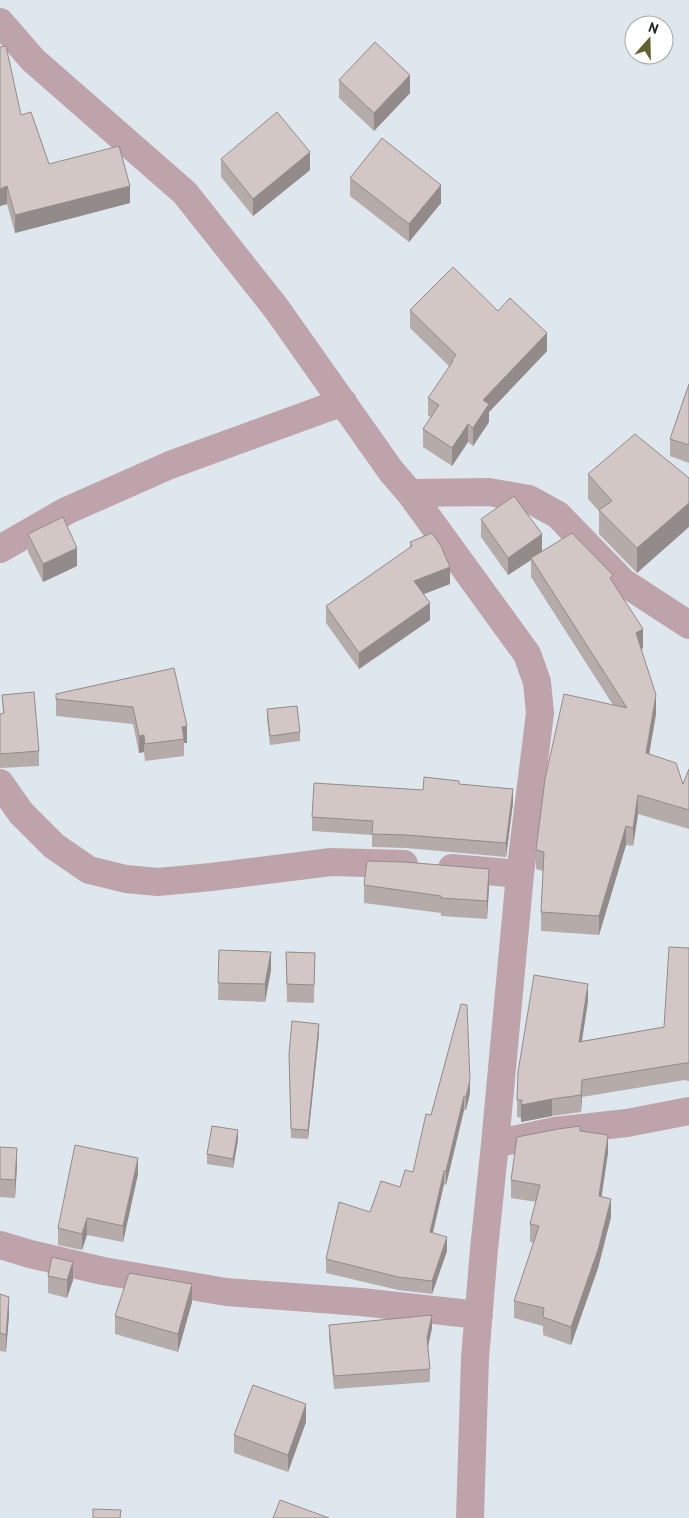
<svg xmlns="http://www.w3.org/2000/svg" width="689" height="1518" font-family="'PT Sans',sans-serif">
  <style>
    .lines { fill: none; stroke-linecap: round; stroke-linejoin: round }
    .street { stroke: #bfa3aa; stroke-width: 28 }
    .wall { fill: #b5aba9 }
    .shaded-wall { fill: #938b89 }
    .building { fill: #d2c7c4; stroke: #938b89 }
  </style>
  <rect width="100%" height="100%" fill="#dfe7ee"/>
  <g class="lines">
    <!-- street -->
    <path class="street" d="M0,22L33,60L185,193L276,308L391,471L410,493L527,654L537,682L540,713L520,874L495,1144L484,1249L475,1358L470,1518
      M410,493L489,492L529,499L558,515L623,582L689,625
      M0,549L66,511L170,465L343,402
      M0,783L21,813L54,846L89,870L126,879L158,882L211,877L331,862L404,864
      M452,868L520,874
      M495,1144L555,1131L627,1123L689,1111
      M0,1245L30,1254L103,1271L226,1292L361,1302L479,1315"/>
  </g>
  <!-- wall -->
  <path class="wall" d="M0,47L21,115L49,164L130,203L15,233L7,204L0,206Z
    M339,80L410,93L374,131L339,98Z
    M221,159L310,170L253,216L221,177Z
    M350,178L441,203L409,242L350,196Z
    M410,310L498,311L547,351L489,412V422L473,446L468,442L452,466L423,447V429L431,417L428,416V398L450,367L410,328Z
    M689,384V463L670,456V439Z
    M588,474L687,476L637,573L599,534V511L588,499Z
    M481,519L542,551L613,582L643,648L641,649L656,714L649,754L683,784L689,769V829L638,814L633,846L626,845L599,935L541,931V912L543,871L536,869V850L613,705L531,577V560L508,575L481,537Z
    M28,534L77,566L43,582L28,552Z
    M410,542L450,584L423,594L430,620L359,669L326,623V606L410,548Z
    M174,668L187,743H184V756L145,761L144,752L139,753L133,724L56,716V694Z
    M2,695L39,751V766L0,768V714L3,713Z
    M267,709L300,732V741L270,745L267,719Z
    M459,784L513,803L506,857L406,848L372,847V835L312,831V817L423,790Z
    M364,885L489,887L487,919L441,916V913L364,903Z
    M689,948V1081L685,1080L582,1097L581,1112L552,1116L521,1122V1118L517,1117V1100L588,1001L582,1041L664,1027Z
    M219,950L271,970L265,1002L218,1000Z
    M286,952L315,953L314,1003L287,1002Z
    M461,1004L470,1093L466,1110H464L446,1185L444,1184L433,1233L447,1251L432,1294L398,1290L326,1273V1259L370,1212L400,1187L413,1172L431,1115Z
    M319,1034L308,1139L291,1138L289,1054Z
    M580,1131L608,1153L601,1197L611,1217L598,1268L571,1345L543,1335V1326L514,1318V1301L534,1243L530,1242V1224L536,1202L511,1198V1180Z
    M238,1140L233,1168L207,1164V1154Z
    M0,1147L17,1166L15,1198L0,1197Z
    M138,1174L123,1242L87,1235L82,1250L58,1245V1228Z
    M48,1276L73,1280L67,1298L48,1293Z
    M0,1294L9,1315L6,1352L0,1351Z
    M192,1302L178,1352L115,1334V1316Z
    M329,1325L432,1328L428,1347L430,1369V1382L334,1389L329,1338Z
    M306,1422L288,1472L234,1453V1435Z"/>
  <!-- shaded-wall -->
  <path class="shaded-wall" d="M410,75V93L374,131V113Z
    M310,152V170L253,216V199Z
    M441,185V203L409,242V224Z
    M7,186V204L0,206V189Z
    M130,186V203L15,233V215Z
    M547,333V351L489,412V422L473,446V428L483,400Z
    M468,424V442L452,466V448Z
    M689,503V527L637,573V548Z
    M542,534V552L531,558V560L508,575V558Z
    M77,548V566L43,582V564Z
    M450,567V584L414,598V581Z
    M430,603V620L359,669V653Z
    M643,629V648L636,652V633Z
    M656,695V714L646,772V753Z
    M187,726V743H184L182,727Z
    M144,735V752L139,753V736Z
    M513,789V803L506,857V843Z
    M638,795V814L633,846V828Z
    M626,826V845L599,935V916Z
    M489,869V887L487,919V901Z
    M271,952V970L265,1002V984Z
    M588,984V1001L579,1059V1042Z
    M319,1024V1034L308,1139V1130Z
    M470,1080V1093L466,1110V1097Z
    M582,1080V1097L581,1112V1095Z
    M464,1096V1110L446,1185V1171Z
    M552,1099V1116L521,1122V1105Z
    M238,1130V1140L233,1168V1159Z
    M608,1135V1153L599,1214V1196Z
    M17,1148V1166L15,1198V1180Z
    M138,1158V1174L123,1242V1226Z
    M444,1171V1184L430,1245V1232Z
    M611,1199V1217L598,1268L571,1345V1327Z
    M87,1218V1235L82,1250V1234Z
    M447,1237V1251L432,1294V1281Z
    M73,1262V1280L67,1298V1280Z
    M192,1284V1302L178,1352V1334Z
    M9,1297V1315L6,1352V1335Z
    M432,1315V1328L427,1351V1338Z
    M306,1404V1422L288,1472V1455Z"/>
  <!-- building -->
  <path class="building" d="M375,42L410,75L374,113L339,80Z
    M6,46L21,115L31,112L49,164L119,146L130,186L15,215L7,186L0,189V47Z
    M277,112L310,152L253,199L221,159Z
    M382,138L441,185L409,224L350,178Z
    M453,267L498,311L510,298L547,333L483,400L489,404L473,428L468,424L452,448L423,429L439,405L428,398L453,361L452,360L456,355L410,310Z
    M689,384V445L670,439Z
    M635,434L689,478V503L637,548L599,510L612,501L588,474Z
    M514,496L542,534L508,558L481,519Z
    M63,517L77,548L43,564L28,534Z
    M432,533L441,546L450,567L414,581L430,603L359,653L326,606L412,546L410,542Z
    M572,533L613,575L610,578L643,629L636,633L656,695L646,753L676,763L683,784L689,769V810L638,795L633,828L626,826L599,916L541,912L544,852L536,850L545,779L564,694L627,708L531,558Z
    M174,668L187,726L182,727L184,739L145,744L144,735L139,736L133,707L56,699V694Z
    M34,692L39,751L0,754V714L4,713L2,695Z
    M297,706L300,732L270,736L267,709Z
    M424,777L459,781V784L513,789L506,843L406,835L372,834L373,821L312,817L314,783L423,790Z
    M367,861L404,862L489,869L487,901L441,898V896L364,885Z
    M669,947L689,948V1063H685L582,1080L581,1095L552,1099L521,1105L522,1100H517L518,1072L534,975L588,984L579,1042L664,1027Z
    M219,950L271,952L265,984L218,983Z
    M286,952L315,953L314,985L287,984Z
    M461,1004L467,1005L470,1080L466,1097L464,1096L446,1171H444L430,1232L447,1237L432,1281L398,1277L326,1259L339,1202L370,1212L381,1181L400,1187L405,1170L413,1172L426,1114L431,1115Z
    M292,1021L319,1024L308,1130L291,1129L289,1054Z
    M212,1126L238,1130L233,1159L207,1154Z
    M580,1126V1131L608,1135L599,1196L611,1199L598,1250L571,1327L543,1317L544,1308L514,1301L539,1226L530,1224L540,1185L511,1180L517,1137L558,1129Z
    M75,1145L138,1158L123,1226L87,1218L82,1234L58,1228Z
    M0,1147L17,1148L15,1180L0,1179Z
    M52,1257L73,1262L67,1280L48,1276Z
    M129,1273L192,1284L178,1334L115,1316Z
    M0,1294L9,1297L6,1335L0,1333Z
    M432,1315L427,1338L430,1369L334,1376L329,1325Z
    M253,1385L306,1404L288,1455L234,1435Z
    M280,1500L329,1518H273Z
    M93,1509L121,1510L120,1518H93Z"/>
  <!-- north arrow -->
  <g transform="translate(649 40) rotate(20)"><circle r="24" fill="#ffffff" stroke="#a6a7a8"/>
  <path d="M0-4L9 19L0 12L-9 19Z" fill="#61622f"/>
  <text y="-8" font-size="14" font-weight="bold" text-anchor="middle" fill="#202326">N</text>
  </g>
</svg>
